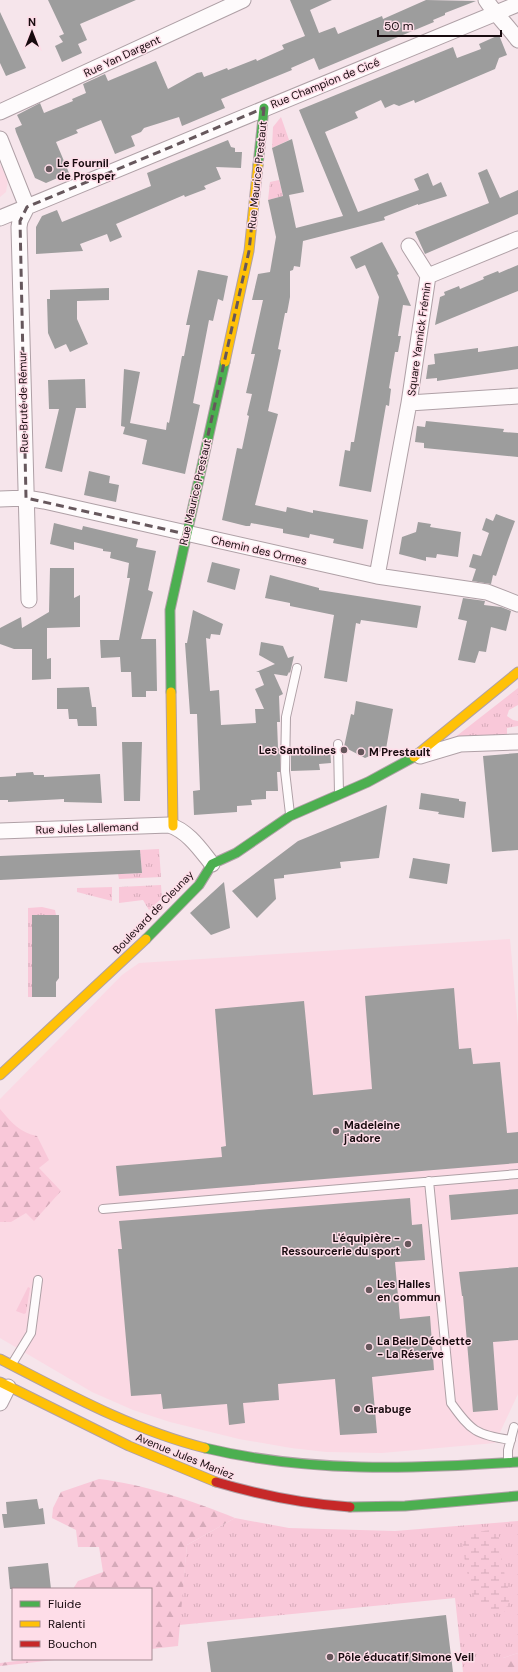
<svg xmlns="http://www.w3.org/2000/svg" width="518" height="1672" font-family="'DM Sans',sans-serif">
  <style>
    .built { fill: #fbd9e4 }
    .grass { fill: url(#grass-tufts) }
    .forest { fill: url(#forest-firs) }
    .wetland { fill: url(#wetland-marsh) }
    .building { fill: #9d9d9d }
    .lines { fill: none; stroke-linecap: round; stroke-linejoin: round }
    .lane-casing { stroke: #afa0a6; stroke-width: 10 }
    .street-casing { stroke: #afa0a6; stroke-width: 17 }
    .fast-casing { stroke: #afa0a6; stroke-width: 11 }
    .slow-casing { stroke: #afa0a6; stroke-width: 11 }
    .jam-casing { stroke: #afa0a6; stroke-width: 11 }
    .lane { stroke: #fefbfc; stroke-width: 8 }
    .street { stroke: #fefbfc; stroke-width: 15 }
    .fast { stroke: #4caf50; stroke-width: 9 }
    .slow { stroke: #ffc107; stroke-width: 9 }
    .jam { stroke: #c62828; stroke-width: 9 }
    .marked { fill: none; stroke: #66575c; stroke-width: 3; stroke-dasharray: 8 5; stroke-linejoin: round }
    .poi-dot { fill: #66575c; stroke: #fedde8; stroke-width: 1.5 }
    .labels { text-anchor: middle; dominant-baseline: central; stroke-width: 3; stroke-linejoin: round; paint-order: stroke }
    .street-label { font-size: 11px; fill: #180b0f; stroke: #fedde8 }
    .poi-label { font-size: 11px; font-weight: bold; fill: #180b0f; stroke: #fedde8; text-anchor: start }
  </style>
  <defs>
    <pattern id="grass-tufts" width="24" height="20" patternUnits="userSpaceOnUse"><rect width="24" height="20" fill="#f9c8d9"/><path d="M3 7l-1-3M5 7V3M7 7l1-3M15 17l-1-3M17 17v-4M19 17l1-3" fill="none" stroke="#d5aab9"/></pattern>
    <pattern id="forest-firs" width="22" height="20" patternUnits="userSpaceOnUse"><rect width="22" height="20" fill="#f9c8d9"/><path d="M5 1l3.5 6h-7zM16 11l3.5 6h-7z" fill="#d5aab9"/></pattern>
    <pattern id="wetland-marsh" width="20" height="14" patternUnits="userSpaceOnUse"><rect width="20" height="14" fill="#f9c8d9"/><path d="M1 5h8M5 5V1M11 12h8M15 12V8" fill="none" stroke="#d5aab9"/></pattern>
  </defs>
  <rect width="100%" height="100%" fill="#f6e5eb"/>
  <!-- built -->
  <path class="built" d="M0,164L8,180L6,192L0,197Z
    M510,939L518,1027V1394L495,1443L382,1453L326,1452L291,1448L239,1439L170,1422L133,1410L92,1392L0,1338V1099L122,975L139,963Z"/>
  <!-- grass -->
  <path class="grass" d="M281,117L289,140L272,148L273,127Z
    M279,180L283,196L268,200L270,182Z
    M518,688V705L509,710L507,716L513,720L518,721V726L507,728V736L471,739L454,738Z
    M159,849L161,877L119,879L118,874L142,873L140,850Z
    M161,885L162,898L149,910L143,900L119,903V887Z
    M112,887V901L77,892V888Z
    M42,907L55,910L56,915H32V997H28V908Z
    M28,1287L30,1288L26,1313L24,1314L16,1311Z
    M235,1518L289,1528L395,1531L518,1521V1653L503,1658V1672H463L455,1598L179,1625L187,1545Z"/>
  <!-- forest -->
  <path class="forest" d="M0,1109C11,1122 20,1133 37,1136L49,1160L39,1168L61,1191L34,1221L26,1213L11,1222H0Z
    M99,1479C142,1484 194,1501 235,1518L187,1545L178,1646L151,1649V1589H73L78,1581L103,1572L99,1547H78L76,1530L52,1518L53,1508L61,1492Z
    M518,1653V1672H503V1658Z
    M33,1659H64L0,1666V1663Z"/>
  <!-- wetland -->
  <path class="wetland" d="M490,1530L499,1532C499,1554 505,1577 511,1598L504,1612L483,1610L476,1602L466,1569L462,1540L465,1534Z"/>
  <!-- building -->
  <path class="building" d="M48,0H136L80,24L87,40L78,44L82,53L62,62L55,46L63,42L59,36L64,34Z
    M290,0H332L310,10L319,33L335,27L338,34L382,16L383,19L426,0L476,1L445,13V15L433,20L434,22L319,70L314,58L291,68L292,70L221,99L225,108L182,126L179,117L144,128L141,132L131,136L135,146L115,154L101,120L76,130L78,133L56,142L69,173L46,183L35,178L16,132L15,128L22,125L17,115L40,103L44,113L73,101L72,99L86,93L83,84L105,74L108,81L156,61L168,89L197,73L202,72L204,77L227,68L228,70L256,59L257,61L284,49L282,45L305,36Z
    M0,12L26,68L6,76L0,63Z
    M499,35L507,55L499,58L495,69L415,103L414,100L399,106L394,104L385,108L381,100L355,112L358,118L325,132L358,212L419,190L414,179L428,173L433,186L441,182L447,196L418,205V204L384,217L385,220L303,241L300,267L294,266L293,270L290,271V297L287,313H285L278,349L281,350L268,411L278,414L255,505L286,512L287,507L313,513V510L368,520L363,549L333,543L334,539L310,534L309,538L283,533V529L251,523L250,526H246L222,520L237,448L242,449L249,416L247,415L252,394L246,393L255,354H251L263,300H252L258,274L270,272L276,237L268,200L283,196L272,148L292,139L304,192L289,195L296,228L343,216L299,110L453,47L457,58L481,49L479,44Z
    M228,140L231,147L235,148V152H242L241,168L216,167L221,179L204,186L206,189L185,197L184,195L116,224L122,237L110,242L107,234L80,244L83,251L36,254V227L42,216L57,210L62,222L151,186L147,173Z
    M487,169L500,198L518,190V214L425,254L415,232L489,203L478,173Z
    M382,242L399,274L397,275L411,306L403,305L398,336H401L398,352H395L389,388L391,389L390,397L389,406L386,405L371,492L339,486L345,450L350,451L351,442H354L379,297L365,265L356,269L350,257Z
    M518,265V291L435,325L440,297L445,295L444,292L459,286L460,289L484,279L483,277L498,271L499,273Z
    M198,270L228,276L223,301L218,299L213,321L209,320L193,403L200,405L185,474L142,464L147,440L123,434L125,427L121,426L124,369L140,372L130,423L166,430L167,422L169,423L182,356H184L190,325H186Z
    M109,288V300L77,301V319L88,344L70,352L66,344L55,349L48,333L47,299H50V290Z
    M518,346V369L437,381V378L426,379L428,365L435,364L434,354L478,348V352Z
    M85,379L86,408H76L62,472L45,468L59,409H49L48,380Z
    M426,421L504,429L503,432L518,433V457L424,448V443L415,442L417,426L425,427Z
    M89,471L110,476L109,483L119,485L116,502L84,495Z
    M496,514L515,521L508,540L496,576L493,575L491,584L472,581L476,569L469,567L473,554L481,556L489,533L482,530L486,518L493,521Z
    M418,522L431,524L430,527L461,532L458,557L437,554L436,558L426,557V561L399,554L402,537L416,532Z
    M54,523L82,530L83,526L138,539L136,547L156,551L148,590L153,592L141,639H156L157,691H146V697H132L131,672H121L120,657L101,658L100,640H119L130,578H127L129,563L110,558L111,552L103,551V549L74,542V550L50,544Z
    M212,562L240,569L235,590L207,582Z
    M50,568H74V598L80,595V627L47,628V659L51,658V679L32,680V649H14L0,644V628L21,617L22,628L49,612Z
    M270,575L319,588V590L421,606L417,628L361,620L360,624L356,623L347,682L324,678L334,615L290,606V603L265,598Z
    M463,598L485,601L484,605L501,607L511,611L506,631L491,627L486,652L479,651L475,663L458,660L467,621L458,619Z
    M193,610L223,624L220,635L211,634L210,639L206,638L210,691L219,690L221,725L256,723L255,709H264L255,689L264,685L259,672H256L275,664L259,655L261,642L283,646L288,658L294,656L290,673L289,672L287,676L274,674L283,694L279,696L280,722H277L278,748H280V772H277L278,791H266V799L251,800L252,805L237,806V812L194,815L193,791L200,790L197,714H190L185,643H187Z
    M89,687L92,707H96L97,726H78L77,719H69L68,709H57V688Z
    M356,701L393,709L386,749L365,758L344,747L351,714L354,715Z
    M122,742H142L140,801H124Z
    M318,746V749L330,748L331,763L319,764L320,770L291,771V748Z
    M518,753V850L492,852L483,756Z
    M33,772L34,775H44V777L100,774L102,803L64,802V799L8,802V800H0V777L16,776V773Z
    M421,793L459,799V801L466,802L464,818L438,814L439,812L419,809Z
    M387,805L379,858L340,862L341,868L284,875V878L274,879L276,899L257,918L232,891L298,841Z
    M140,850L142,873L0,880V856Z
    M413,858L450,864L447,884L409,878Z
    M224,882L230,928L211,935L190,913Z
    M32,915H59V978L56,982V997H32Z
    M454,988L459,1049L471,1048L473,1064L500,1062L507,1133L518,1132V1163L119,1196L116,1166L222,1157L221,1147L226,1146L215,1009L304,1001L313,1095L372,1089L365,996Z
    M518,1189V1214L451,1220L449,1195Z
    M410,1198L412,1225L422,1224L425,1260L395,1262L400,1319L430,1316L434,1370L372,1377L377,1433L340,1435L335,1379L278,1384L279,1400L243,1403L245,1423L229,1425L227,1404L163,1409L161,1394L131,1396L118,1249H122L119,1221Z
    M518,1267V1340L493,1342L498,1410L473,1412L463,1296H462L459,1272Z
    M37,1499L39,1509L43,1508L45,1524L4,1528L2,1514H7L6,1502Z
    M48,1563L51,1589H10L8,1567Z
    M446,1615L453,1672H211L207,1642Z"/>
  <g class="lines">
    <defs>
      <path id="lane" d="M338,744L339,793
        M290,814L285,771L286,717L297,668
        M429,1181L451,1403C471,1431 476,1435 511,1440
        M103,1209L518,1174
        M12,1364L31,1333L38,1280
        M508,1461V1450L514,1427"/>
      <path id="street" d="M486,0C495,14 508,26 518,40
        M0,112L243,0
        M0,139L27,207L20,221L19,227L29,600
        M0,218L518,4
        M518,239L428,276L409,403L518,396
        M409,246L428,276
        M0,499L26,498L44,501L377,576L487,592L518,604
        M377,576L409,403
        M420,756L460,744L518,742
        M0,831L169,825C188,831 200,849 212,864
        M0,1403L8,1387"/>
      <path id="fast" d="M258,165L264,108
        M171,692L170,610L225,362
        M146,939L199,885L212,864L236,853L290,816L368,782L414,757
        M205,1448C309,1473 413,1469 518,1462
        M350,1507L405,1506L518,1496"/>
      <path id="slow" d="M225,362L249,251L258,165
        M171,692L173,826
        M414,757L518,672
        M0,1075L146,939
        M0,1359C66,1393 133,1430 205,1448
        M0,1382L129,1446L216,1482"/>
      <path id="jam" d="M216,1482C260,1495 304,1504 350,1507"/>
    </defs>
    <!-- lane casing -->
    <use href="#lane" class="lane-casing"/>
    <!-- street casing -->
    <use href="#street" class="street-casing"/>
    <!-- fast casing -->
    <use href="#fast" class="fast-casing"/>
    <!-- slow casing -->
    <use href="#slow" class="slow-casing"/>
    <!-- jam casing -->
    <use href="#jam" class="jam-casing"/>
    <!-- lane -->
    <use href="#lane" class="lane"/>
    <!-- street -->
    <use href="#street" class="street"/>
    <!-- fast -->
    <use href="#fast" class="fast"/>
    <!-- slow -->
    <use href="#slow" class="slow"/>
    <!-- jam -->
    <use href="#jam" class="jam"/>
  </g>
  <!-- marked area -->
  <path class="marked" d="M264,108L249,251L186,534L26,498L20,221L27,207Z"/>
  <!-- markers -->
  <g class="poi-dot">
    <circle cx="49" cy="169" r="4"/>
    <circle cx="344" cy="750" r="4"/>
    <circle cx="361" cy="752" r="4"/>
    <circle cx="336" cy="1131" r="4"/>
    <circle cx="408" cy="1244" r="4"/>
    <circle cx="369" cy="1290" r="4"/>
    <circle cx="369" cy="1347" r="4"/>
    <circle cx="357" cy="1409" r="4"/>
    <circle cx="330" cy="1657" r="4"/>
  </g>
  <g class="labels">
    <!-- street labels -->
    <g class="street-label">
      <text transform="translate(122 56) rotate(-25)">Rue Yan Dargent</text>
      <text transform="translate(325 83) rotate(-22)">Rue Champion de Cicé</text>
      <text transform="translate(257 175) rotate(-84)">Rue Maurice Prestaut</text>
      <text transform="translate(419 339) rotate(-82)">Square Yannick Frémin</text>
      <text transform="translate(23 402) rotate(-91)">Rue Bruté de Rémur</text>
      <text transform="translate(195 492) rotate(-77)">Rue Maurice Prestaut</text>
      <text transform="translate(259 550) rotate(13)">Chemin des Ormes</text>
      <text transform="translate(87 828) rotate(-2)">Rue Jules Lallemand</text>
      <text transform="translate(153 912) rotate(-46)">Boulevard de Cleunay</text>
      <text transform="translate(185 1456) rotate(22)">Avenue Jules Maniez</text>
    </g>
    <!-- poi labels -->
    <g class="poi-label">
      <text x="57" y="163">Le Fournil<tspan x="57" dy="13">de Prosper</tspan></text>
      <text x="336" y="750" text-anchor="end">Les Santolines</text>
      <text x="369" y="752">M Prestault</text>
      <text x="344" y="1125">Madeleine<tspan x="344" dy="13">j'adore</tspan></text>
      <text x="400" y="1238" text-anchor="end">L'équipière -<tspan x="400" dy="13">Ressourcerie du sport</tspan></text>
      <text x="377" y="1284">Les Halles<tspan x="377" dy="13">en commun</tspan></text>
      <text x="377" y="1341">La Belle Déchette<tspan x="377" dy="13">- La Réserve</tspan></text>
      <text x="365" y="1409">Grabuge</text>
      <text x="338" y="1657">Pôle éducatif Simone Veil</text>
    </g>
  </g>
  <!-- legend -->
  <rect x="12" y="1588" width="140" height="72" fill="#fedde8" stroke="#a28991"/>
  <rect x="20" y="1601" width="20" height="6" fill="#4caf50" stroke="#a28991"/>
  <text x="48" y="1608" font-size="12" fill="#180b0f">Fluide</text>
  <rect x="20" y="1621" width="20" height="6" fill="#ffc107" stroke="#a28991"/>
  <text x="48" y="1628" font-size="12" fill="#180b0f">Ralenti</text>
  <rect x="20" y="1641" width="20" height="6" fill="#c62828" stroke="#a28991"/>
  <text x="48" y="1648" font-size="12" fill="#180b0f">Bouchon</text>
  <!-- north arrow -->
  <g transform="translate(32 32)" stroke="#fedde8" stroke-width="3" paint-order="stroke">
  <path d="M0-3L7 15L0 10L-7 15Z" fill="#180b0f"/>
  <text y="-6" font-size="11" font-weight="bold" text-anchor="middle" fill="#180b0f">N</text>
  </g>
  <!-- scale -->
  <path d="M378 30v6h123v-6" fill="none" stroke="#180b0f" stroke-width="2"/>
  <text x="384" y="30" font-size="12" fill="#180b0f" stroke="#fedde8" stroke-width="3" paint-order="stroke">50 m</text>
</svg>
